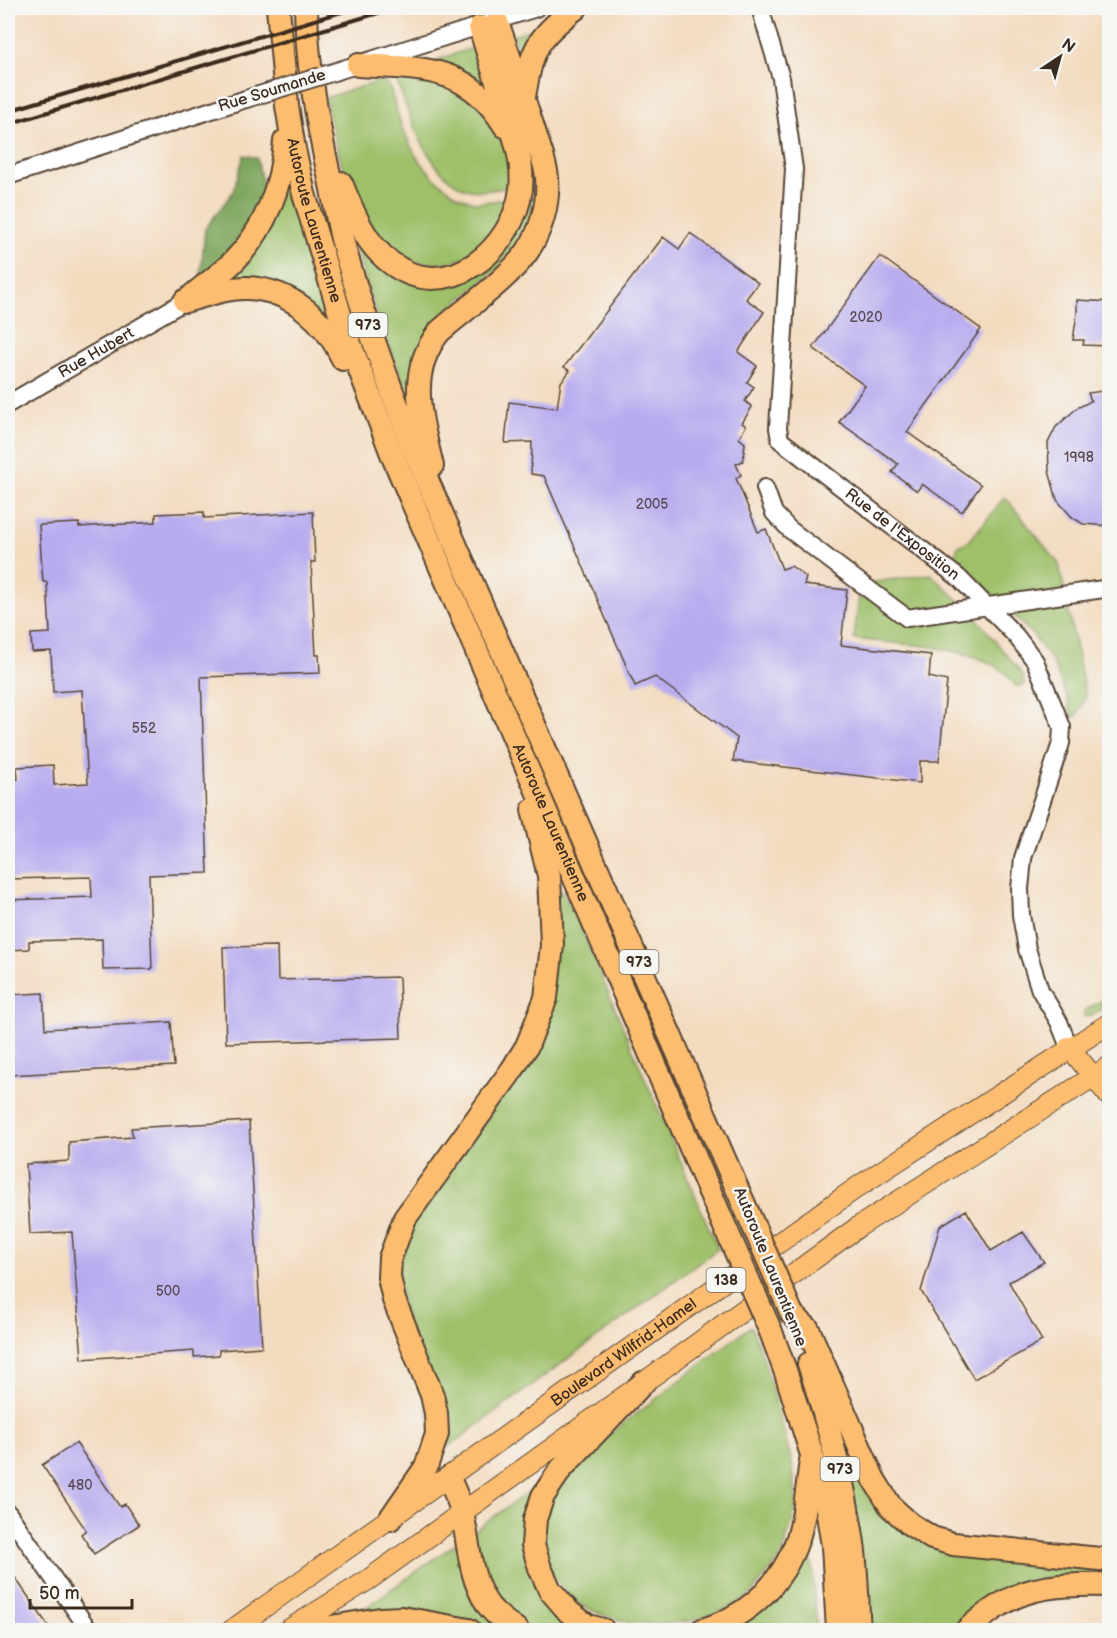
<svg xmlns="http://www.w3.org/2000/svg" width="1117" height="1638" font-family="'Balsamiq Sans',sans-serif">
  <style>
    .green { fill: #9dc069; stroke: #6c7544; stroke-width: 1.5 }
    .forest { fill: #7ea65d; stroke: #5c683e; stroke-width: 1.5 }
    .building { fill: #b8acef }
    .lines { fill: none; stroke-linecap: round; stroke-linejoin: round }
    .minor-casing { stroke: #574536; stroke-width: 20 }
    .major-casing { stroke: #574536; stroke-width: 22 }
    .highway-casing { stroke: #574536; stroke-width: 26 }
    .minor { stroke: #fff; stroke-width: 16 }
    .major { stroke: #fcbd6f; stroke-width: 20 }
    .highway { stroke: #fcbd6f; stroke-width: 22 }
    .rail { stroke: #3b2a1e; stroke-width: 4 }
    .minor-bridge-casing { stroke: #574536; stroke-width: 20; stroke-linecap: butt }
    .highway-bridge-casing { stroke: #574536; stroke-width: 26; stroke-linecap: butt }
    .minor-bridge { stroke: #fff; stroke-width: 16 }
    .highway-bridge { stroke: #fcbd6f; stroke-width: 22 }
    .labels { text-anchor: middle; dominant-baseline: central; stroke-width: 5; stroke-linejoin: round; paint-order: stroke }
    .number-label { font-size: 14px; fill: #5a4a52 }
    .shield { fill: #f6f6f2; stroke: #73675e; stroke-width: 1.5 }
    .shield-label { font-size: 15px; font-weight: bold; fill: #3b2a1e }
    .street-label { font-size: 16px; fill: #3b2a1e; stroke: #f6f6f2 }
  </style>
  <rect width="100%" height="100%" fill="#f6f6f2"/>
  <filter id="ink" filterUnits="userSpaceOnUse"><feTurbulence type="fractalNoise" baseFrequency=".0167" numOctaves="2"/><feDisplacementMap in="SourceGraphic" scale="12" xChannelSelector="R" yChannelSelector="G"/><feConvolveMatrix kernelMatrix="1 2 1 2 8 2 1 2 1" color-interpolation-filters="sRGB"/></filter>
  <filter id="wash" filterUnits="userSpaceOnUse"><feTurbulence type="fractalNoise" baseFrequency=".008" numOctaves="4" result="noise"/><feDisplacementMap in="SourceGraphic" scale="24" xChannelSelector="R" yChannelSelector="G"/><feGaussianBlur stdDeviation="1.35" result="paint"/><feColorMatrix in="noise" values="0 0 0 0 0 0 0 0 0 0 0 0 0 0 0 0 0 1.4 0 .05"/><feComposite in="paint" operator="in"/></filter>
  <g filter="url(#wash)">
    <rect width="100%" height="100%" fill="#f3dbbf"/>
    <!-- green -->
    <path class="green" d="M544,25L521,65L513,35Z
      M475,47L496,99L437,63V60Z
      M419,75L463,91L494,120L502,138L508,158L512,187C500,188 482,193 470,190C429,179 410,116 397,82V78Z
      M383,80L389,85L402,128L416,156L434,178L458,196L476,203L509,199C507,206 506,215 502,221C492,238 474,257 454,261C363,281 340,163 325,98Z
      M286,183L290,184L334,328L217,281Z
      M528,197H535L529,222L516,247L495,271L442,314L408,386L405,387L367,286L344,208L361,242L454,282Z
      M1005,497L1059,564L1086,697L1076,717L1071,714L1067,697L1052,661L1033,635L956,557L955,553L958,547L971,539Z
      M931,574L973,614L1023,675L1024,685L1016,686C1011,680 1006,673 1000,669C966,645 896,644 854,639L859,596L869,583Z
      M562,891L575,915L718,1249L449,1446L437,1451L404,1316L397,1273L407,1232L519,1072L558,892Z
      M1109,996V1004L1092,1015L1084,1017V1011Z
      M751,1326L763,1357L792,1462L795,1487L796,1508L782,1556L748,1597L725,1610L690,1621L660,1624L631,1623L600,1614L579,1604L561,1587L548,1566L542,1543L546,1512L554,1490L605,1438Z
      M848,1437L905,1530L1109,1566V1575C1045,1577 998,1576 953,1630H870L842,1440Z
      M534,1488L535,1490L523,1524L525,1558L532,1576L583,1630H534L525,1627L492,1600L471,1533Z
      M806,1539L810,1540L817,1630H723Z
      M458,1542L495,1627L452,1617L361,1611Z"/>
    <!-- forest -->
    <path class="forest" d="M244,155L257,158L265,196L239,248L200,279L205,229L233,192Z"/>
    <g id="blocks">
      <!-- building -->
      <path class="building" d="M690,233L758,283L746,299L764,312L738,352L757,366L747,382L754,387L745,401L752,407L742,423L746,426L739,438L745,443L743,461L736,464L741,475L736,478L758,532L766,529L782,569L791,566L806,577L804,585L847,590L841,645L931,655L929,677L947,681L939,761H920V783L733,761L737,738L655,677L635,686L544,476L531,474L532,442L505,443L509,402L557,408L561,382L570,371L564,367L663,237L679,249Z
        M880,256L981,329L907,432L981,485L962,512L922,484L917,491L892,472L898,464L839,422L865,386L813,348Z
        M1077,300L1110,302V346L1083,345L1084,340H1073L1077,314Z
        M1110,390V526L1083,524L1072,517L1057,500L1049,471L1048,443L1056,427L1077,408L1091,401L1088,393Z
        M204,512V518L313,512L315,562H311L316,655H319L320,673L201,677L208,873L149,875L152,969L103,970L102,939L29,941V949L8,950V900L92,897L91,877L8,879V787H11L10,780L18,779L17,767L53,765L54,785L88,783L82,690L53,692L51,651L32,652L31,634L50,633L47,582H43L39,525L79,523V527L156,522V514Z
        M277,946L278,980L399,977L401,1038L226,1043L223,947Z
        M43,993L45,1029L171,1022L174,1066L8,1075V995Z
        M249,1121L262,1347L219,1350V1355L194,1357V1351L82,1359L72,1232L30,1234L26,1164L69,1161V1142L133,1137L131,1128Z
        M966,1210L991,1251L1023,1232L1044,1262L1009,1282L1042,1341L974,1379L921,1291L940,1226Z
        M76,1443L120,1507L125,1504L139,1525L94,1554L81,1534L86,1530L42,1465Z
        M8,1567L51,1630H8Z"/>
    </g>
  </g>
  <g filter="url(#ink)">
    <use href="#blocks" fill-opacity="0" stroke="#574536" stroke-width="1.5"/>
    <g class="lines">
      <defs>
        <g id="minor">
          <path id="s1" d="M760,8L781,78L794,169L778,428L780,440L959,578L1016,636L1035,661L1062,727L1061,743L1023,858L1020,889L1021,915L1027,949L1040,990L1059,1022L1069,1047"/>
          <path d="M321,76L536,8"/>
          <path d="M8,176L246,99"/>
          <path id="s2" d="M8,404L185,301"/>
          <path d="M765,488L774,513L789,529L907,618L1110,588"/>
          <path d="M8,1513L89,1630"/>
        </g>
        <g id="major">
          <path d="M1069,1047L1110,1097"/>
          <path id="s3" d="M232,1630L859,1186L1110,1023"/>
          <path d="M288,1630L368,1580L643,1383L858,1227L1110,1066"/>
        </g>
        <g id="highway">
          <path id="s4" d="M278,8L287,106L294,149L304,194L345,331L394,459L725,1227"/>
          <path d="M306,8C307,66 317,122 330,179C335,204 339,230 346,254C365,320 389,384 413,448L747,1211"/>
          <path d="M358,65C422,69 467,64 505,126"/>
          <path d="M524,97C532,49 536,38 576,8"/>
          <path d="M341,183C353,212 365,244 391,263C448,306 514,248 521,189C524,159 513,132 504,105C496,79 488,53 480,27"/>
          <path d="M192,296C206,284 221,274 234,261C266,229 282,184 285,141"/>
          <path d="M185,301C205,296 227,287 248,288C292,290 326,321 343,359"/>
          <path d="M432,466C421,418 406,374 439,332C465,309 508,279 527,252C541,231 549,204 547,178C546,164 539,148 535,134C523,96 510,59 497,22"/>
          <path d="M792,1314L808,1329L873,1478L891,1507L910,1524L932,1538L953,1544L1110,1560"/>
          <path d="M771,1332L786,1373L825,1496L833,1546L838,1630"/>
          <path d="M809,1364C828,1423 844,1481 853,1543C857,1572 857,1602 859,1630"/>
          <path d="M449,1478C453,1489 460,1501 462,1513C469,1542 469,1576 486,1602C493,1614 506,1622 517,1630"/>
          <path d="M390,1519L426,1467L437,1434L436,1413L432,1395L394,1300L389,1277L390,1258L405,1218L512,1070L527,1046L546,998L552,945L549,876L533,810"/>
          <path d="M313,1630L380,1619L402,1618L469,1630"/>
          <path d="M603,1630L588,1626L569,1612L550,1590L540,1568L533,1545L535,1519L543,1496L561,1469L643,1383"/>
          <path d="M702,1630C747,1617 783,1584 798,1538C806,1514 807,1486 811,1461"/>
          <path d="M967,1630C1015,1586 1046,1584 1110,1585"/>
        </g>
      </defs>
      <!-- minor casing -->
      <use href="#minor" class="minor-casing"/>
      <!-- major casing -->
      <use href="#major" class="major-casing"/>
      <!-- highway casing -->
      <use href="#highway" class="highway-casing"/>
      <!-- minor -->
      <use href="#minor" class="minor"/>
      <!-- major -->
      <use href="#major" class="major"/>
      <!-- highway -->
      <use href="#highway" class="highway"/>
      <!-- rail -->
      <path class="rail" d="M8,111L355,8
        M8,124L395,8"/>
      <defs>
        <path id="minor-bridge" d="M246,99L321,76"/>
        <path id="highway-bridge" d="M747,1211L792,1314
          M725,1227L771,1332"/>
      </defs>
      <!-- minor-bridge casing -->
      <use href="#minor-bridge" class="minor-bridge-casing"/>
      <!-- highway-bridge casing -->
      <use href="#highway-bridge" class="highway-bridge-casing"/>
      <!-- minor-bridge -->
      <use href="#minor-bridge" class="minor-bridge"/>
      <!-- highway-bridge -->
      <use href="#highway-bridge" class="highway-bridge"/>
    </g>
  </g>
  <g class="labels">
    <!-- number labels -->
    <g class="number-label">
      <text x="866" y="317">2020</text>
      <text x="1079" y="457">1998</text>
      <text x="652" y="504">2005</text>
      <text x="144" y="728">552</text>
      <text x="168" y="1291">500</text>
      <text x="80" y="1485">480</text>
    </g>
    <!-- shield labels -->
    <g class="shield">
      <rect x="348.5" y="313" width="39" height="24" rx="4.5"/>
      <rect x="619.5" y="950" width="39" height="24" rx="4.5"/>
      <rect x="706.5" y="1268" width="39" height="24" rx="4.5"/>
      <rect x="820.5" y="1457" width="39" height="24" rx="4.5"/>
    </g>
    <g class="shield-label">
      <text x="368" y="325">973</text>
      <text x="639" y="962">973</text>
      <text x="726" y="1280">138</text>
      <text x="840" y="1469">973</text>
    </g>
    <!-- street labels -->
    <g class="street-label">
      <text transform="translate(272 91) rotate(-17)">Rue Soumande</text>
      <text stroke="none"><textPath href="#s4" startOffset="216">Autoroute Laurentienne</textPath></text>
      <text stroke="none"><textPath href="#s2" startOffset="102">Rue Hubert</textPath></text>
      <text stroke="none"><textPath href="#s1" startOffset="591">Rue de l'Exposition</textPath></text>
      <text stroke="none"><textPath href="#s4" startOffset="864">Autoroute Laurentienne</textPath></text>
      <text transform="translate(770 1267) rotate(68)">Autoroute Laurentienne</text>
      <text stroke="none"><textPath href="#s3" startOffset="480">Boulevard Wilfrid-Hamel</textPath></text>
    </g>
  </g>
  <!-- margin -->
  <rect width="1117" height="1638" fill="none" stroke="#f6f6f2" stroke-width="30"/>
  <!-- north arrow -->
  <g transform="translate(1060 57) rotate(36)" stroke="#f6f6f2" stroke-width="4.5" paint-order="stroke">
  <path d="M0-4.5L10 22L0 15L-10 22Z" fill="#3b2a1e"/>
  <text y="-9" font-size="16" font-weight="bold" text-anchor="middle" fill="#3b2a1e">N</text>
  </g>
  <!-- scale -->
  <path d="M30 1599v9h102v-9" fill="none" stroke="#3b2a1e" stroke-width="3"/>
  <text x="39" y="1599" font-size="18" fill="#3b2a1e" stroke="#f6f6f2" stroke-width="4.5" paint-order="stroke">50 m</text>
</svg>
